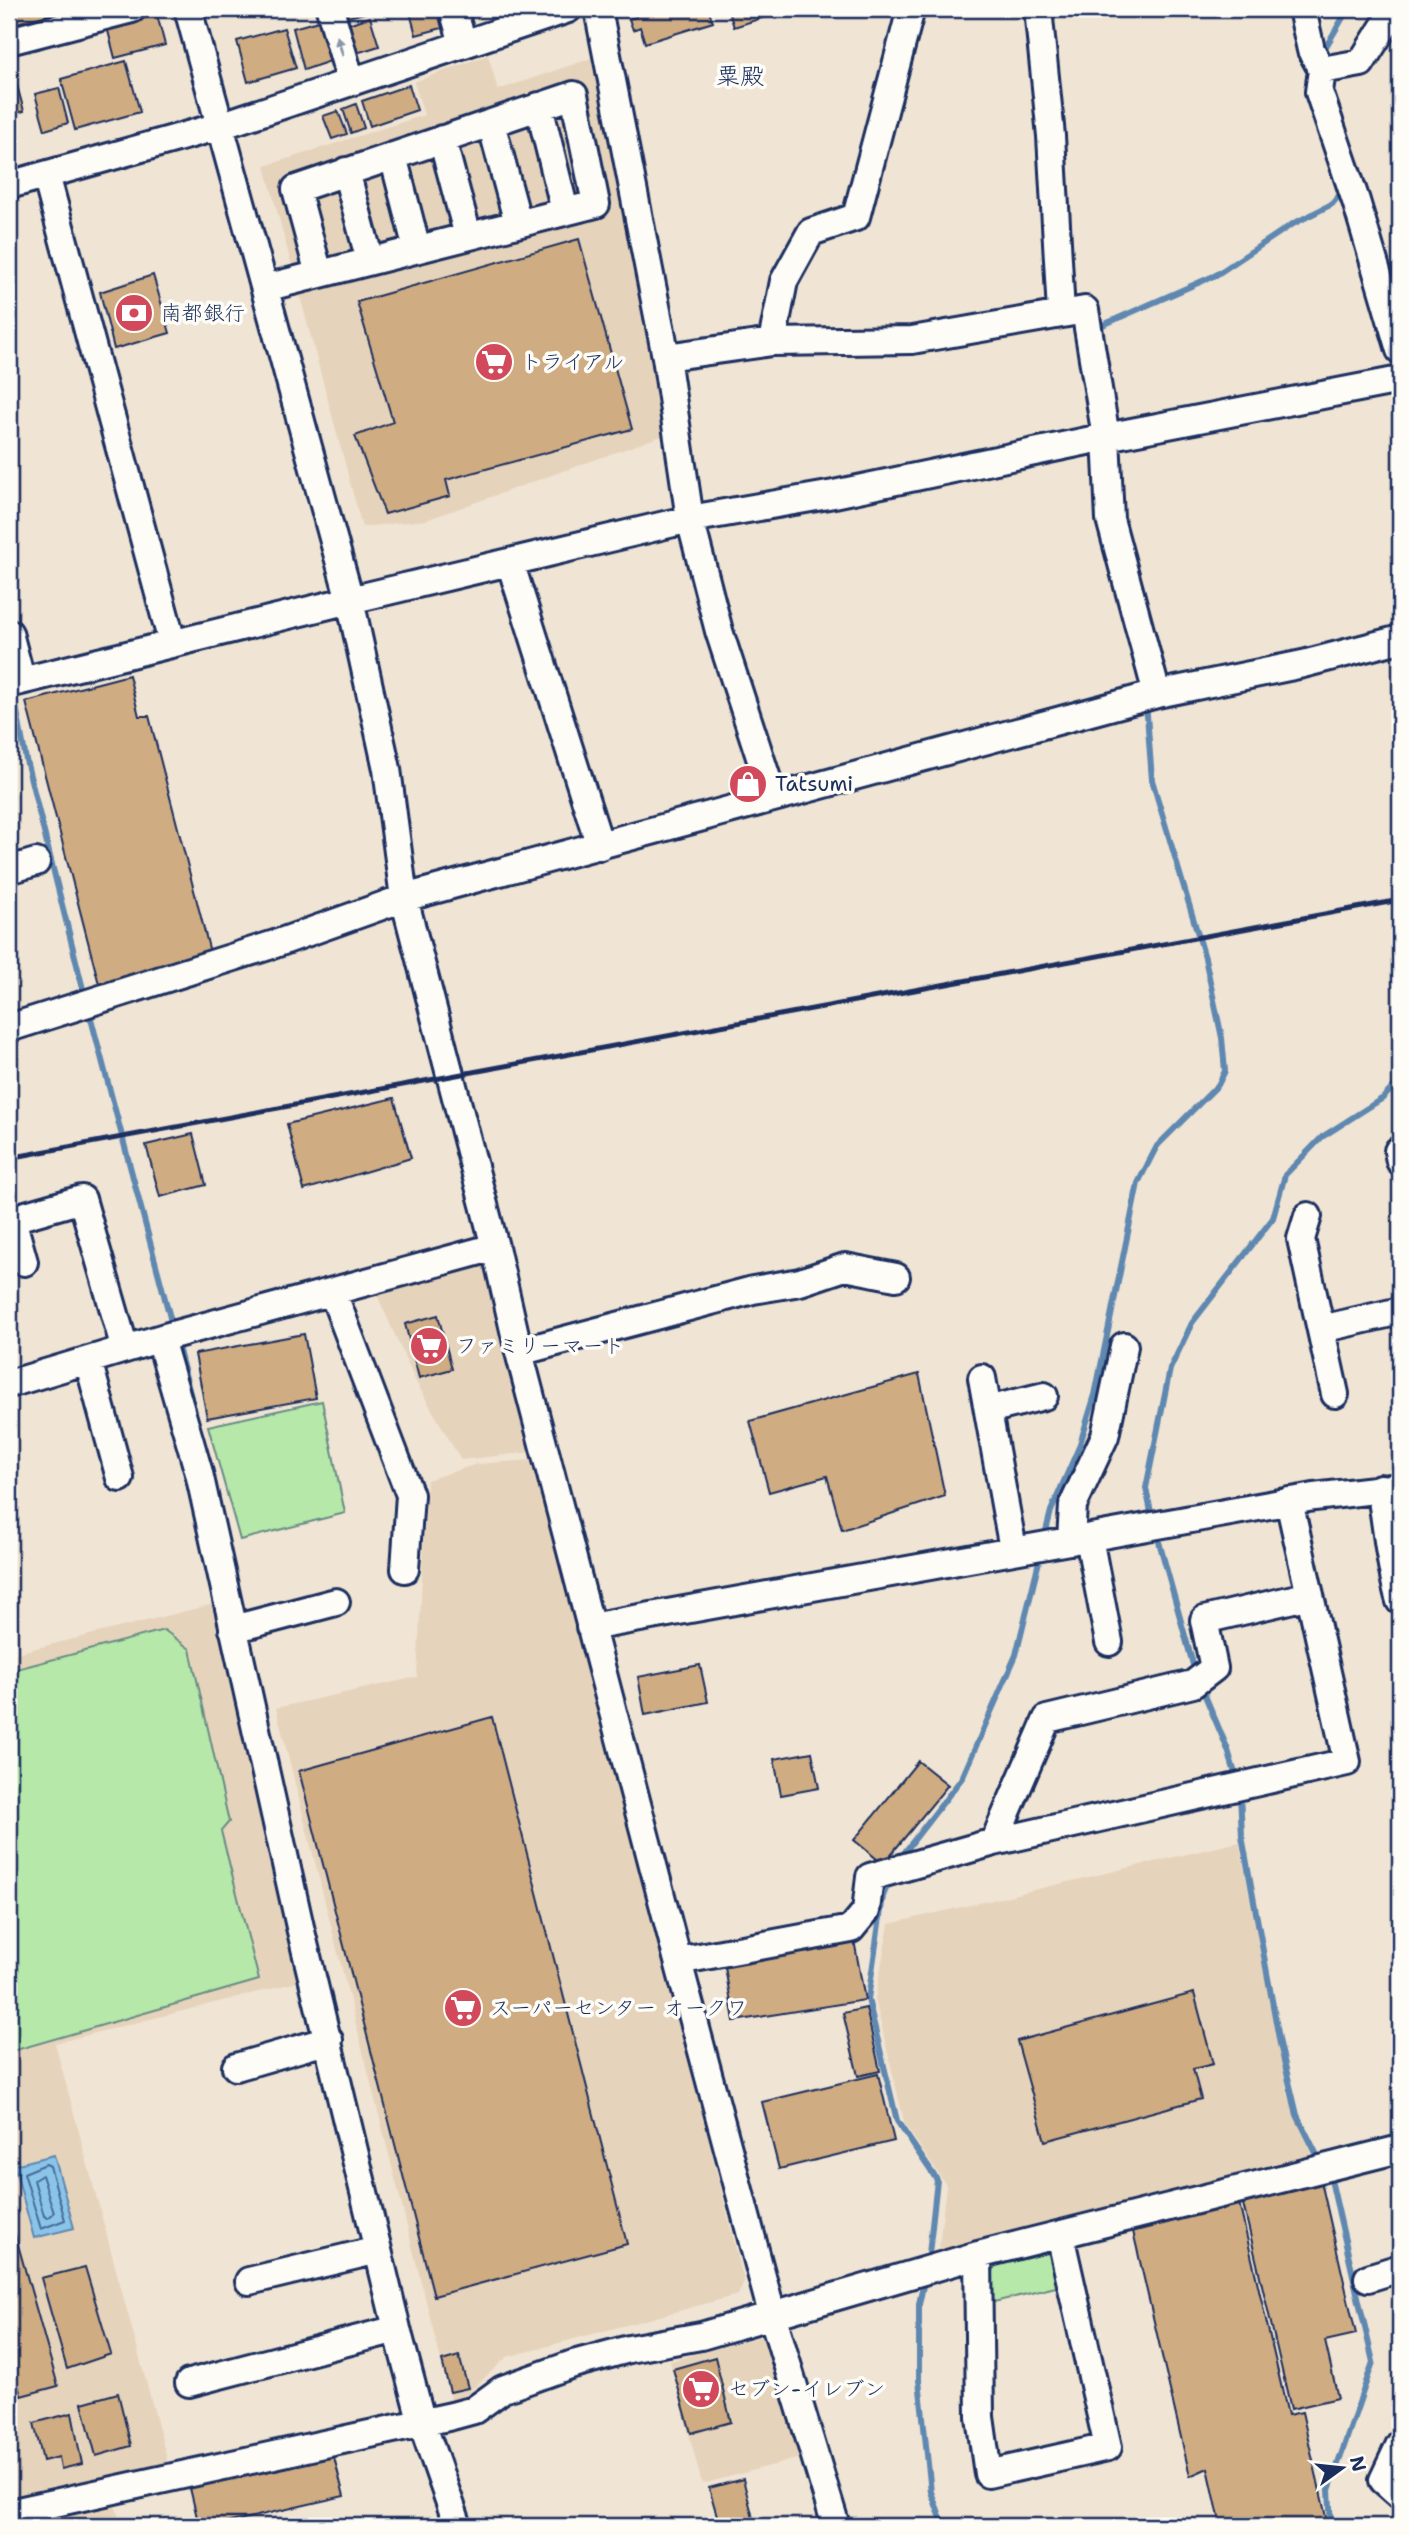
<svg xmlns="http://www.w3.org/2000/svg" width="1409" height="2535" font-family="'Shantell Sans','Klee One',sans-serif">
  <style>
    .built { fill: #e6d3bb; fill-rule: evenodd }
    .green { fill: #b5e8a9; stroke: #688c84; stroke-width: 2 }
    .water { fill: #8ac4e9; stroke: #5e88b1; stroke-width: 2 }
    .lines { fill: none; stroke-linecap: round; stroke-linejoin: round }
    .shore { stroke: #476b96; stroke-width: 2 }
    .stream { stroke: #5e88b1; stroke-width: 6 }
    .building { fill: #d0ac82; stroke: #1b2f5e; stroke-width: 2 }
    .minor-casing { stroke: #1b2f5e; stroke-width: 32 }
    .minor { stroke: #fdfcf7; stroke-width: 26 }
    .rail { stroke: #1b2f5e; stroke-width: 5 }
    .oneway { fill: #8c96aa }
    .labels { text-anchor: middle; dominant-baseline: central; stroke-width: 7; stroke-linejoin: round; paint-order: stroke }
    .poi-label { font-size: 21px; fill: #1b2f5e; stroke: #fdfcf7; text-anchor: start }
    .quarter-label { font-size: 24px; fill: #1b2f5e; stroke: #fdfcf7 }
  </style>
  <rect width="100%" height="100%" fill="#f0e4d4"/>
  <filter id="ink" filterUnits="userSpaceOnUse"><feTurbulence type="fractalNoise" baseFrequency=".0143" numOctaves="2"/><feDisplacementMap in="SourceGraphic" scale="14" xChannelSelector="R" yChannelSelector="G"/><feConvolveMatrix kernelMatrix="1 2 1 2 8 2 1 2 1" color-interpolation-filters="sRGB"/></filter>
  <g filter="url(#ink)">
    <!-- built -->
    <path class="built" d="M488,55L498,90L598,56L670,433L426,520L362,527L265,166L424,115L414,82Z
      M477,1261L484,1265L532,1452L461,1460L415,1380L374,1288Z
      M533,1460L599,1703L744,2281L738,2295L507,2357L465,2396L451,2400L276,1708L417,1677L427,1480L477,1464Z
      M218,1603L306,1980L55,2043L168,2463L9,2499V2352L21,2396L57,2386L9,2213V2052L259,1980L221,1830L229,1822L164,1630L9,1671V1655ZM85,2267L111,2354L68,2369L41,2279ZM117,2394L131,2446L96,2455L82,2403ZM72,2413L82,2451L79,2452L82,2464L62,2469L59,2457L43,2461L34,2423Z
      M1239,1842L1288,2096L1313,2155L938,2255L946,2185L905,2125L875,1999L889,1924Z
      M766,2335L800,2458L702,2484L670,2361Z
      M115,2504L121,2526H24Z"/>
    <!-- green -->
    <path class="green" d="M322,1401L345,1513L240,1540L208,1426Z
      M164,1630L190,1649L229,1822L221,1831L259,1980L9,2052V1671Z
      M1043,2247L1051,2251L1060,2286L990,2303C992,2251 996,2258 1043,2247Z"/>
    <!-- water -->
    <path class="water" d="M54,2155L74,2228L34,2238L14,2165Z"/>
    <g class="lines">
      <!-- shore -->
      <path class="shore" d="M46,2164L50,2166L65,2220L41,2229L24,2173Z
        M42,2175L54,2213L48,2218L44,2216L34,2180Z"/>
      <!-- stream -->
      <path class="stream" d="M1321,55L1348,9
        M1096,328L1216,275L1291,225L1332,204L1341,193L1339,188
        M16,706L26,760L85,997
        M89,1011L173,1329
        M176,1339L195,1413
        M1151,1512L1146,1488L1170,1369L1192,1323L1273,1218L1285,1175L1322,1137L1383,1098L1400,1080
        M1158,1538L1195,1672
        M1044,1539L1051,1511L1079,1447L1095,1395L1138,1183L1157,1146L1218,1085L1225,1071L1222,1038L1205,958L1152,780L1146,702
        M1201,1686L1228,1750L1237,1780
        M1240,1794L1242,1836L1280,2044L1297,2115L1316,2153
        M897,1862L962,1778L1016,1655L1041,1553
        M890,1879L883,1896L868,1999L897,2121L937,2180L928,2263
        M925,2277L919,2304V2380L931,2492L944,2526
        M1331,2526L1329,2490L1373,2362L1332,2184"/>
    </g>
    <!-- building -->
    <path class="building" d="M9,9H71L9,25Z
      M346,9H367L368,12L348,17Z
      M409,9H437L442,28L416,35Z
      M639,9H708L713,22L645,43L640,27L633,30L629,19L636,17L634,10Z
      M728,9H790L734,27Z
      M157,15L165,45L115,58L107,27Z
      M370,17L379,46L360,52L356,50L348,24Z
      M322,20L333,60L304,70L293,28Z
      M284,28L296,68L248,82L237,41Z
      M11,49L16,66L12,67L24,111L9,115Z
      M126,61L140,112L75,130L61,79Z
      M409,85L417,110L370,126L362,101Z
      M59,88L68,123L45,130L35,94Z
      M356,104L364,128L351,133L343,109Z
      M338,111L347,134L332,139L323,116Z
      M579,239L632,429L446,480L450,496L385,514L355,436L393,422L357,302Z
      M153,275L170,333L114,349L100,292Z
      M129,675L139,716H149L211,956L99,984L26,702Z
      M394,1098L411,1158L304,1190L287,1124Z
      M193,1134L206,1185L160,1197L146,1145Z
      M438,1315L452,1369L419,1378L405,1324Z
      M304,1334L316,1398L207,1418L195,1354Z
      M919,1374L945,1496L842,1530L827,1476L769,1492L750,1421Z
      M700,1665L708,1702L645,1715L638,1677Z
      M492,1717L627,2244L434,2296L299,1771Z
      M812,1752L819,1788L781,1795L774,1759Z
      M918,1761L948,1785L883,1864L854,1840Z
      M854,1940L865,2000L734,2021L724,1961Z
      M1194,1993L1213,2064L1193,2069L1201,2099L1045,2141L1017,2041Z
      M866,2008L880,2071L858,2076L843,2013Z
      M878,2074L894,2141L779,2169L762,2102Z
      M1320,2177L1356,2334L1325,2341L1338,2398L1291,2409L1241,2195Z
      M1239,2203L1288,2415L1302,2412L1328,2526H1221L1208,2468L1190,2476L1132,2227Z
      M9,2213L58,2386L21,2396L9,2352Z
      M85,2267L111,2354L67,2369L41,2278Z
      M459,2356L468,2388L450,2392L442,2361Z
      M715,2357L731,2422L691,2433L673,2369Z
      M118,2393L131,2446L96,2456L82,2403Z
      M72,2413L82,2464L61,2469L59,2457L43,2461L34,2423Z
      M334,2457L344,2496L213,2526H199L190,2488Z
      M743,2479L755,2526H720L709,2488Z"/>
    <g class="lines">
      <defs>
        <path id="minor" d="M330,9L351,82
          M453,9L463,44
          M598,9L666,357L690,519L719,631L773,797
          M1038,9L1051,136L1061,313
          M1302,9L1311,50L1322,70L1319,92L1356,201L1400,350
          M9,41L132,9
          M1322,70L1361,63L1395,9
          M539,106L565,211
          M491,123L518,223
          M442,139L468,236
          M393,156L417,249
          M346,171L370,261
          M46,175L172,642
          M9,185L220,126L568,9
          M265,288L596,204L574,95L296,189L319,274
          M772,342L784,281L811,232L856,217L911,9
          M666,357L772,342L912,340L1085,310L1106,437L1110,519L1157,694
          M510,562L600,846
          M9,633L21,679
          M9,684L350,600L188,9
          M9,870L36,862
          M9,1028L275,944L404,898L1157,694L1303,664L1400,639
          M1398,1151L1400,1161
          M1308,1216L1301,1239L1335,1394
          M495,1247L404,898L387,769L350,600L690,519L834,494L1106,437L1400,380
          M24,1262L12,1219L82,1199L125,1349
          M333,1293L410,1495L405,1569
          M1321,1329L1400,1311
          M160,1339L199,1473L300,1927L397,2329L422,2423L458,2526
          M519,1352L753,1290L800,1282L845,1267L896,1277
          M88,1360L120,1478
          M982,1378L1013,1549
          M9,1384L165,1337L495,1247L519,1352L678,1961L772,2314L836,2526
          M988,1410L1044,1396
          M1380,1488C1387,1526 1389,1564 1400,1601
          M1089,1538L1109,1642
          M1071,1541L1073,1505L1105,1436L1124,1346
          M590,1627L1314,1497L1400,1487
          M233,1629L336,1602
          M994,1842L1047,1719L1193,1684L1214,1668L1204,1620L1310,1595
          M678,1961L851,1929L866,1911L870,1877L994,1842L1347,1762L1289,1501
          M236,2067L329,2040
          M978,2255L980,2417L988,2474L1108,2447L1060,2235
          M1368,2278L1400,2268
          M249,2281L378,2250
          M189,2383L397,2329
          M1400,2444L1383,2480L1400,2495
          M9,2513L452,2416L474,2410L503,2389L573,2364L629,2349L701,2336L978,2255L1400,2149"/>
      </defs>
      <!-- minor casing -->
      <use href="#minor" class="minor-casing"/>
      <!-- minor -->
      <use href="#minor" class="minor"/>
      <!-- rail -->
      <path class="rail" d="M9,1158L1400,900"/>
    </g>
    <!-- one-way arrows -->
    <defs><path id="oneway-solid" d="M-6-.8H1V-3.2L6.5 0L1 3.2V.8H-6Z" transform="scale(1.75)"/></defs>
    <use class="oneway" href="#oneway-solid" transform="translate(340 46) rotate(-106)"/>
  </g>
  <!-- icons -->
  <defs>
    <symbol id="bank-disc" viewBox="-11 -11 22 22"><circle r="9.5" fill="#d1495b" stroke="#fdfcf7"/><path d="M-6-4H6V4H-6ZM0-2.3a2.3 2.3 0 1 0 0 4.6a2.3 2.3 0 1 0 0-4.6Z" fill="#fff"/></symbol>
    <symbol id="supermarket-disc" viewBox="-11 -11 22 22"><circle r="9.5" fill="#d1495b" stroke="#fdfcf7"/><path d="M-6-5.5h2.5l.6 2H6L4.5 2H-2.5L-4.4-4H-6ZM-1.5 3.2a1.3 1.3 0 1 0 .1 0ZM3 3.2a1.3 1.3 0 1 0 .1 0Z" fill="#fff"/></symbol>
    <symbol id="shop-disc" viewBox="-11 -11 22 22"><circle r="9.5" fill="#d1495b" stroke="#fdfcf7"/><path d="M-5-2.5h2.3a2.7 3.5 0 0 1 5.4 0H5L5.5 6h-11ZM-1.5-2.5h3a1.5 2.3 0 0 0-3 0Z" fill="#fff"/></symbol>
  </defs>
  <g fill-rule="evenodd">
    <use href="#bank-disc" x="112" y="291" width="44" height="44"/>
    <use href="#supermarket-disc" x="472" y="340" width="44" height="44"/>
    <use href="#shop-disc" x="726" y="762" width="44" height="44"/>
    <use href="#supermarket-disc" x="407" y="1324" width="44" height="44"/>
    <use href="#supermarket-disc" x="441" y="1986" width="44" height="44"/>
    <use href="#supermarket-disc" x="679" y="2367" width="44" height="44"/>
  </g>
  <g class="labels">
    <!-- poi labels -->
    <g class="poi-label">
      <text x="161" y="313">南都銀行</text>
      <text x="521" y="362">トライアル</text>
      <text x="775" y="784">Tatsumi</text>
      <text x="456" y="1346">ファミリーマート</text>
      <text x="490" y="2008">スーパーセンター オークワ</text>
      <text x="728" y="2389">セブン-イレブン</text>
    </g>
    <!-- quarter labels -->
    <g class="quarter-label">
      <text x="740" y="76">粟殿</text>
    </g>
  </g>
  <!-- margin -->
  <rect width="1409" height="2535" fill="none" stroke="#fdfcf7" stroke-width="35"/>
  <rect x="18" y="18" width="1374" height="2500" fill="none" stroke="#1b2f5e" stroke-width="2.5" filter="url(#ink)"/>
  <!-- north arrow -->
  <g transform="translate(1342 2468) rotate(75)" stroke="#fdfcf7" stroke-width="5" paint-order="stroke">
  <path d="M0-5L12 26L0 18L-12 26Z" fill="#1b2f5e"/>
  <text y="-10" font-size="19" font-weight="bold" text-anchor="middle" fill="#1b2f5e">N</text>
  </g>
</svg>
